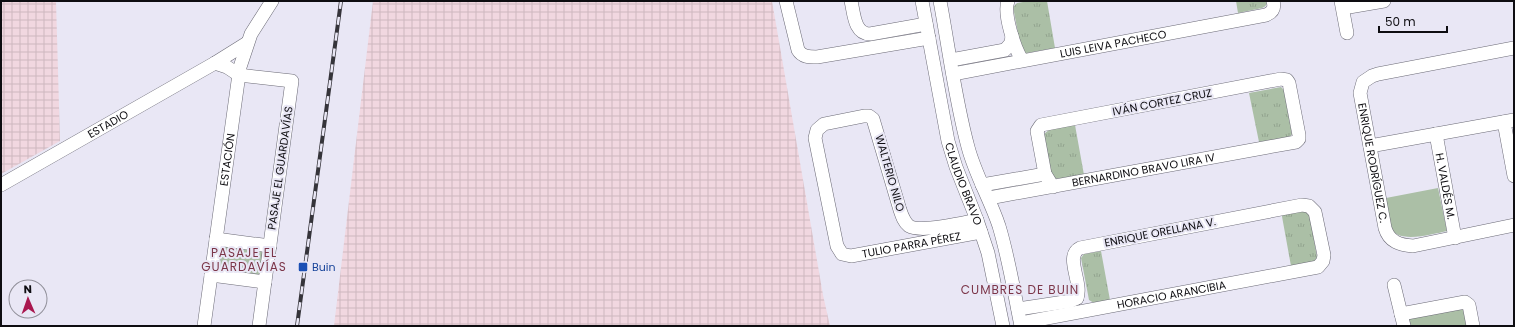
<svg xmlns="http://www.w3.org/2000/svg" width="1515" height="327" font-family="Poppins,sans-serif">
  <style>
    .industrial { fill: url(#industrial-grid) }
    .grass { fill: url(#grass-tufts) }
    .park { fill: #abbfa6 }
    .lines { fill: none; stroke-linecap: round; stroke-linejoin: round }
    .minor-casing { stroke: #6b6a76; stroke-width: 14 }
    .minor { stroke: #fff; stroke-width: 13 }
    .rail-casing { stroke: #35343a; stroke-width: 4 }
    .rail { stroke: #e9e7f5; stroke-width: 2.5; stroke-dasharray: 8; stroke-linecap: butt }
    .transit-dot { fill: #1a4fb4; stroke: #e9e7f5; stroke-width: 1.5 }
    .labels { text-anchor: middle; dominant-baseline: central; stroke-width: 4; stroke-linejoin: round; paint-order: stroke }
    .street-label { font-size: 11px; fill: #0e0d11; stroke: #e9e7f5 }
    .transit-label { font-size: 11px; fill: #164399; stroke: #e9e7f5; text-anchor: start }
    .neighbourhood-label { font-size: 12px; letter-spacing: 1px; fill: #7c3649; stroke: #e9e7f5 }
  </style>
  <defs>
    <pattern id="industrial-grid" width="8" height="8" patternUnits="userSpaceOnUse"><rect width="8" height="8" fill="#f1d7e0"/><path d="M0 4h8M4 0v8" fill="none" stroke="#cdb7bf"/></pattern>
    <pattern id="grass-tufts" width="24" height="20" patternUnits="userSpaceOnUse"><rect width="24" height="20" fill="#abbfa6"/><path d="M3 7l-1-3M5 7V3M7 7l1-3M15 17l-1-3M17 17v-4M19 17l1-3" fill="none" stroke="#92a38e"/></pattern>
  </defs>
  <rect width="100%" height="100%" fill="#e9e7f5"/>
  <!-- industrial -->
  <path class="industrial" d="M1,1H56L60,141L1,174Z
    M373,1H772L823,295L830,326H334Z"/>
  <!-- grass -->
  <path class="grass" d="M1029,1H1047L1055,48L1027,53H1024L1021,49L1013,7L1017,3Z
    M1236,1H1267C1267,5 1265,7 1262,8L1238,13Z
    M1281,87L1284,90L1292,134L1290,137L1259,142L1249,93Z
    M1075,125L1084,175L1055,179L1052,177L1044,134L1050,129Z
    M1302,208L1310,216L1317,257L1314,262L1291,266L1281,211Z
    M1101,251L1110,300L1094,303L1089,300L1081,258L1084,254Z"/>
  <!-- park -->
  <path class="park" d="M1438,188L1447,231C1433,234 1395,245 1390,226C1387,217 1387,207 1386,198Z
    M224,244L263,250L259,276L219,267Z
    M1463,306L1468,326H1406L1409,316Z"/>
  <g class="lines">
    <defs>
      <g id="minor">
        <path d="M786,1L798,50C802,57 809,57 817,57L929,38"/>
        <path d="M851,1C854,13 854,34 870,34L926,24"/>
        <path id="s1" d="M922,1L948,141L956,167L977,220L988,253L1003,326"/>
        <path d="M940,1C949,49 955,99 968,147C975,174 990,199 999,226C1009,259 1014,292 1021,326"/>
        <path d="M1008,1C1003,14 1015,49 1022,60"/>
        <path d="M1341,1L1347,33"/>
        <path d="M1343,8L1384,1"/>
        <path id="s2" d="M1514,48L1378,74L1372,76L1363,82L1360,93L1385,228C1389,242 1400,245 1413,246L1514,225"/>
        <path d="M951,60L1005,50L1011,43L1012,36"/>
        <path d="M215,63L227,67L239,75L292,81L259,326"/>
        <path id="s3" d="M953,74L1266,15C1273,12 1275,8 1273,1"/>
        <path d="M1504,122L1514,176"/>
        <path id="s4" d="M1436,134L1455,238"/>
        <path d="M1370,146L1514,120"/>
        <path id="s5" d="M1,185L215,63L247,43"/>
        <path d="M982,185L1045,174"/>
        <path id="s6" d="M989,198L1296,142L1299,139V135L1289,83L1287,80L1281,79L1041,125L1037,131L1045,174L1053,187"/>
        <path id="s7" d="M977,220C962,223 921,233 909,226C904,222 902,216 900,210L873,119L869,116H864L824,124L817,130L815,138L837,246L842,254L851,256L981,232"/>
        <path d="M216,239L270,246"/>
        <path d="M211,275L265,282"/>
        <path d="M1394,285L1404,326"/>
        <path d="M1018,309L1071,301L1077,298"/>
        <path d="M1401,314L1465,302L1469,305L1473,326"/>
        <path id="s8" d="M1021,323L1318,267L1323,261L1324,255L1315,212L1309,206L1302,205L1080,248C1064,256 1083,283 1077,298"/>
        <path id="s9" d="M204,326L240,67L251,34L272,1"/>
      </g>
    </defs>
    <!-- minor casing -->
    <use href="#minor" class="minor-casing"/>
    <!-- minor -->
    <use href="#minor" class="minor"/>
    <defs>
      <path id="rail" d="M297,326L341,1"/>
    </defs>
    <!-- rail casing -->
    <use href="#rail" class="rail-casing"/>
    <!-- rail -->
    <use href="#rail" class="rail"/>
  </g>
  <!-- markers -->
  <rect class="transit-dot" x="298" y="262" width="10" height="10" rx="2"/>
  <g class="labels">
    <!-- street labels -->
    <g class="street-label">
      <text stroke="none"><textPath href="#s3" startOffset="163">LUIS LEIVA PACHECO</textPath></text>
      <text transform="translate(1162 102) rotate(-11)">IVÁN CORTEZ CRUZ</text>
      <text stroke="none"><textPath href="#s5" startOffset="123">ESTADIO</textPath></text>
      <text stroke="none"><textPath href="#s9" startOffset="168">ESTACIÓN</textPath></text>
      <text stroke="none"><textPath href="#s2" startOffset="238">ENRIQUE RODRÍGUEZ C.</textPath></text>
      <text transform="translate(280 168) rotate(-82)">PASAJE EL GUARDAVÍAS</text>
      <text stroke="none"><textPath href="#s6" startOffset="157">BERNARDINO BRAVO LIRA IV</textPath></text>
      <text transform="translate(890 173) rotate(74)">WALTERIO NILO</text>
      <text stroke="none"><textPath href="#s1" startOffset="188">CLAUDIO BRAVO</textPath></text>
      <text stroke="none"><textPath href="#s4" startOffset="53">H. VALDÉS M.</textPath></text>
      <text transform="translate(1160 232) rotate(-11)">ENRIQUE ORELLANA V.</text>
      <text stroke="none"><textPath href="#s7" startOffset="441">TULIO PARRA PÉREZ</textPath></text>
      <text stroke="none"><textPath href="#s8" startOffset="153">HORACIO ARANCIBIA</textPath></text>
    </g>
    <!-- transit labels -->
    <g class="transit-label">
      <text x="312" y="267">Buin</text>
    </g>
    <!-- neighbourhood labels -->
    <g class="neighbourhood-label">
      <text x="244" y="252">PASAJE EL<tspan x="244" dy="14">GUARDAVÍAS</tspan></text>
      <text x="1020" y="289">CUMBRES DE BUIN</text>
    </g>
  </g>
  <!-- border -->
  <rect width="1515" height="327" fill="none" stroke="#0e0d11" stroke-width="4"/>
  <!-- north arrow -->
  <g transform="translate(28 299) rotate(358)"><circle r="19" fill="#e9e7f5" stroke="#91909a"/>
  <path d="M0-3L7 15L0 10L-7 15Z" fill="#a9174f"/>
  <text y="-6" font-size="11" font-weight="bold" text-anchor="middle" fill="#0e0d11">N</text>
  </g>
  <!-- scale -->
  <path d="M1379 26v6h68v-6" fill="none" stroke="#0e0d11" stroke-width="2"/>
  <text x="1385" y="26" font-size="12" fill="#0e0d11" stroke="#e9e7f5" stroke-width="3" paint-order="stroke">50 m</text>
</svg>
